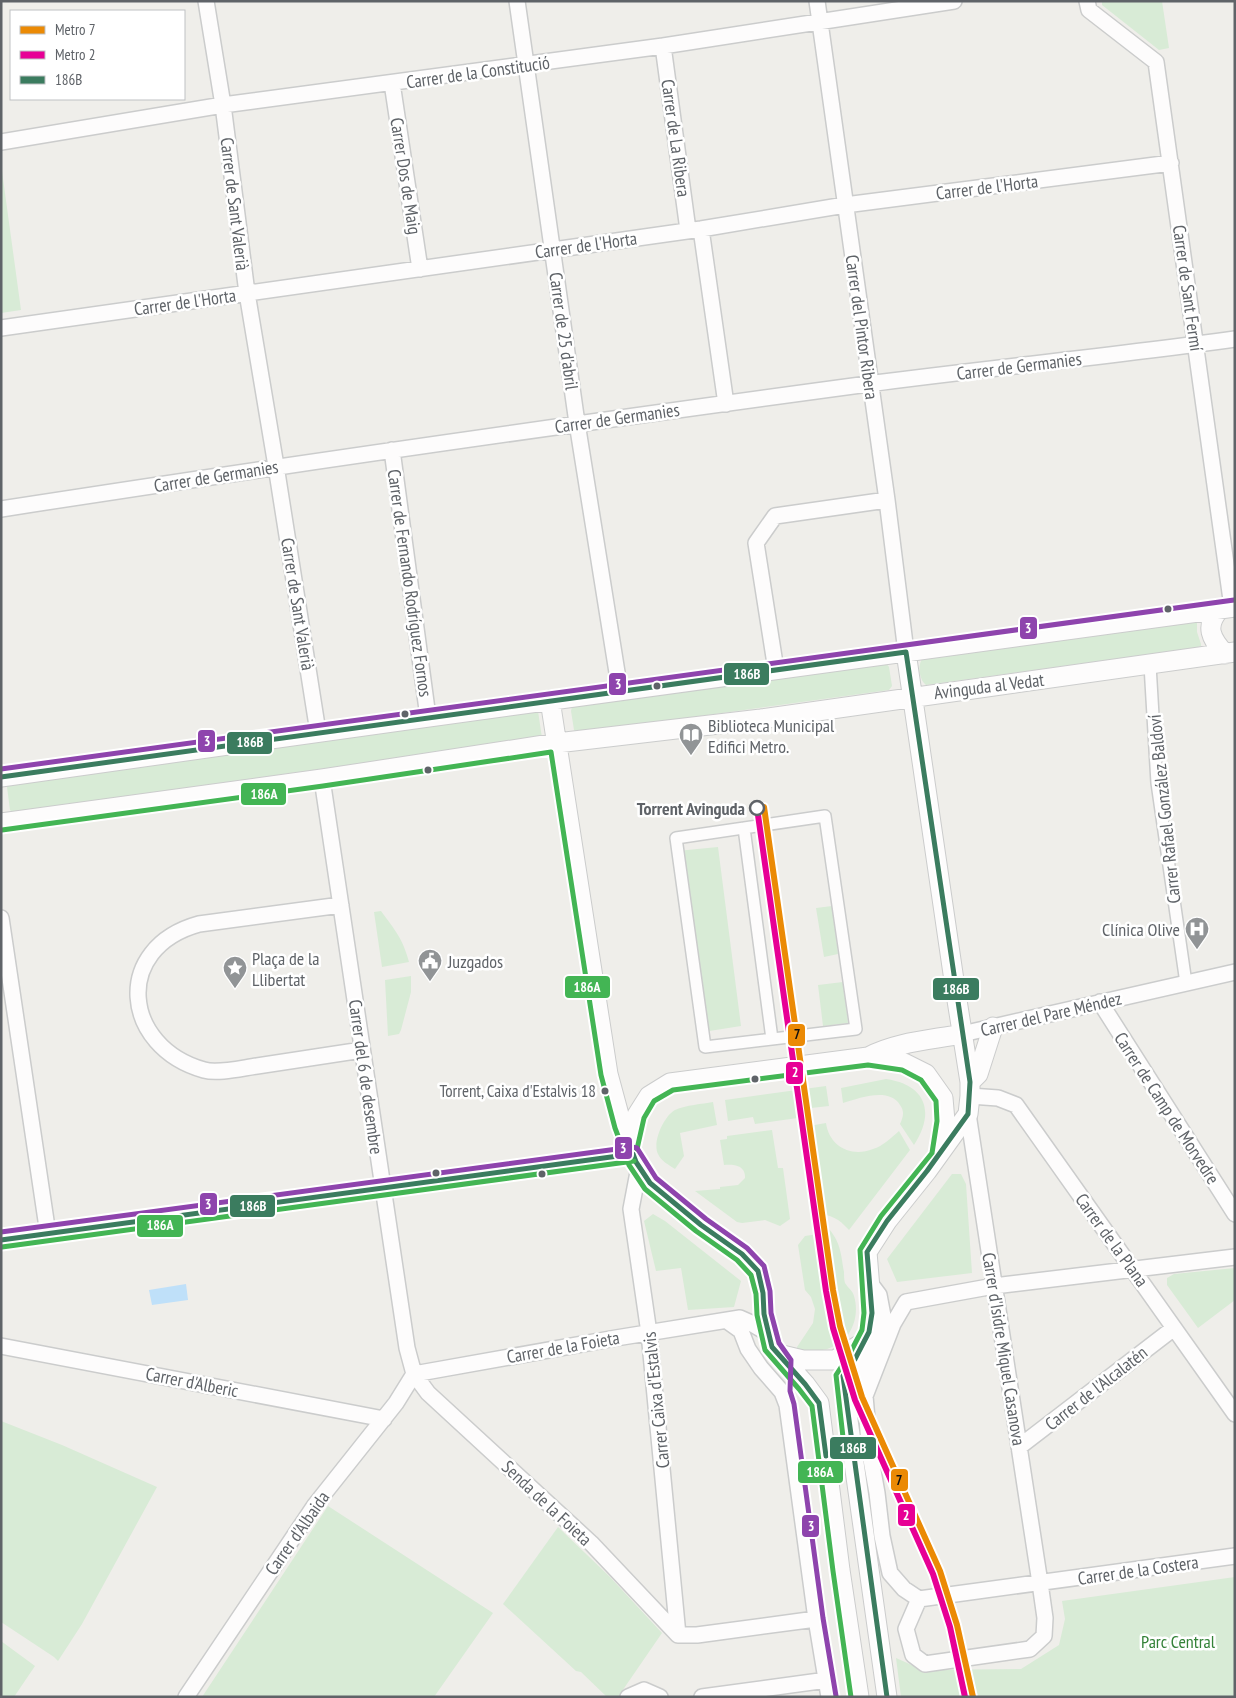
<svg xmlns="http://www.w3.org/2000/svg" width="1236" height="1698" font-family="'PT Sans Narrow',sans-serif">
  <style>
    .green { fill: #d8ebd6 }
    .water { fill: #bfe0f9 }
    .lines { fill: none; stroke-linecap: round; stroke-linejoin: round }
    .pedestrian-casing { stroke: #cbcccc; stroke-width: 14 }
    .minor-casing { stroke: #cbcccc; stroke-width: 18 }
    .tertiary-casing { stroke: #cbcccc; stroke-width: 21 }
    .pedestrian { stroke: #fdfcfc; stroke-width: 11 }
    .minor { stroke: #fdfcfc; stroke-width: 15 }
    .tertiary { stroke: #fdfcfc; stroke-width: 19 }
    .bus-1-casing { stroke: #fff; stroke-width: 9 }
    .bus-2-casing { stroke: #fff; stroke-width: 9 }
    .bus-3-casing { stroke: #fff; stroke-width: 9 }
    .bus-1 { stroke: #3b7c5f; stroke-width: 5 }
    .bus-2 { stroke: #43b554; stroke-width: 5 }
    .bus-3 { stroke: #8e44ad; stroke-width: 5 }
    .metro-1-casing { stroke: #fff; stroke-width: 10 }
    .metro-2-casing { stroke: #fff; stroke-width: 10 }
    .metro-1 { stroke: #eb8a05; stroke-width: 6 }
    .metro-2 { stroke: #e70095; stroke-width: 6 }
    .bus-dot { fill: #5f6368; stroke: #fff; stroke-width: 2 }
    .stop-dot { fill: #fff; stroke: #5f6368; stroke-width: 2.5 }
    .labels { text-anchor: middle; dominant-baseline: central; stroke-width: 5; stroke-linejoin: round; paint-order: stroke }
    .bus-label { font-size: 17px; fill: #5f6368; stroke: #fff; text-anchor: end }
    .street-label { font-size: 18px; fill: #5f6368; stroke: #fff }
    .poi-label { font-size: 18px; fill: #5f6368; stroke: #fff; text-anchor: start }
    .stop-label { font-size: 18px; font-weight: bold; fill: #5f6368; stroke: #fff; text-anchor: end }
    .park-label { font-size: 18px; fill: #348238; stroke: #fff }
    .line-badge { stroke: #fff; stroke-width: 2 }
    .badge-label { font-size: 14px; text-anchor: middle; font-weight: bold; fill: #fff }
    .pale-badge-label { font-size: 14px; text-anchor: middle; font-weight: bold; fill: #111 }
  </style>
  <rect width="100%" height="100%" fill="#efeeea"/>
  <!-- green -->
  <path class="green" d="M1102,1H1162L1169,48L1159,50L1102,5Z
    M1,164L21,310L1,313Z
    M1195,620L1197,622V632L1201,644V646L1194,648L926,685C919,680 917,664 923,658Z
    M886,663L889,667L892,686L889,690L577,733L574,730L571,711L572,707L575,706Z
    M538,711L542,738L12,812L10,810L7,787L9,785Z
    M718,847L741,1026L703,1032L677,851Z
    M832,906L838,954L824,957L816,908Z
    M381,911C395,930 403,939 409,962L382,967L374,912Z
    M411,976V992L401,1030L399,1034L388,1036L385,980Z
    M843,982L848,1023L823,1026L818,985Z
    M886,1079C927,1085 935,1113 914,1145L900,1124C903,1117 905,1112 900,1105C889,1087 860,1098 843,1103L841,1088Z
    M826,1086L829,1106L811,1108L812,1116L755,1124L753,1117L728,1121L725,1100Z
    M713,1102L717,1125L680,1133L684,1156L675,1169C669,1165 661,1161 658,1154C652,1142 664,1116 675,1110C686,1105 702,1104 713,1102Z
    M826,1123C829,1146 851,1158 873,1149C883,1146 891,1138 899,1131L910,1150L849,1230C839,1219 831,1214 816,1214L810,1164L815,1163L809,1126Z
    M772,1130L778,1168H783L790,1219L780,1226L765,1220L742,1223L737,1222L695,1191L720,1189V1187L738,1185L745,1178C746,1165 733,1164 724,1165L720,1140L727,1139V1136Z
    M952,1174H961L966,1184L972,1273L897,1282L887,1259Z
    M653,1214L665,1221L741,1281L734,1307L688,1310L681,1268L656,1271L644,1221Z
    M817,1227L829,1229C841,1243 841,1255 844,1272C844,1275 844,1280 845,1283C848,1288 853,1291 854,1296C860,1315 852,1340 832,1347C822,1352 809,1351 798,1351L797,1347L813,1323L815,1309L811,1297L805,1290L798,1245L805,1236L818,1234Z
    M1235,1268V1300L1198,1328L1167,1285V1278L1174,1274Z
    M1,1421L62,1445L157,1487L82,1624L58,1661L54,1657L1,1622Z
    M328,1506L493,1613L434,1697H202Z
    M558,1527L610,1577L662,1633L618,1697H607L581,1672L576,1671L503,1604Z
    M1235,1577V1697H901L896,1658L923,1670L1021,1669L1059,1645L1065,1619L1062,1601Z
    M1,1641L35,1666L14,1697H1Z"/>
  <!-- water -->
  <path class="water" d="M186,1284L188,1300L152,1305L149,1290Z"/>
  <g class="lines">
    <defs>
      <path id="pedestrian" d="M1150,665L1157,783L1186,983
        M825,816L856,1029L705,1047L676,838Z
        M744,828L772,1039"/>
      <path id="minor" d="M206,1L223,105L247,293L276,466L318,732
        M517,1L577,423L620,691
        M817,1L887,500L906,652
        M1087,1L1089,10L1156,62L1232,607
        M663,46L688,230
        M392,83L420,269
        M1,142L223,105L663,46L954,1
        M701,229L726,404
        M1,328L701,229L845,205L1171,163
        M392,450L428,717
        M1,509C290,464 579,423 868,384C990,368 1113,356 1235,339
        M776,670L756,543L775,516L887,500
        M322,779L407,1348L414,1374L428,1393L591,1543L678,1635
        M341,905L199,924C112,948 122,1047 204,1070C218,1074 242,1068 257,1066C292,1061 327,1055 362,1050
        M1,918L48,1234
        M1100,1002L1235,1214
        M962,1034L1235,972
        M970,1096L998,1098L1016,1105L1235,1414
        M639,1167L631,1209L649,1333L678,1635
        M1,1240L382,1187L633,1154
        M727,1321L741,1331L748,1349L761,1368L782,1392L787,1405L816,1619L829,1697
        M1,1346L384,1419
        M414,1374L616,1338L740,1318L749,1322L769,1334
        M865,1394L860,1370L883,1316L879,1295L873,1287
        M1019,1447L1174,1328
        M919,1599L906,1629L913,1655L925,1664L1030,1649L1044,1636L1045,1618L1040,1583L968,1114
        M919,1599L904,1589L890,1573L882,1536L877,1493L870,1454L865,1396L893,1324L906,1302L994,1286L1235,1257
        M919,1599L1235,1556
        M678,1635H697L816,1619
        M186,1697L315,1505L396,1403L414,1374
        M628,1697L644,1690L660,1697
        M702,1697L827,1680"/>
      <path id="tertiary" d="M1220,609C1204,626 1211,639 1225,654
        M550,700L608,1074L622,1126L636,1162L650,1183L701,1225L742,1254L758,1271L763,1293L764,1314L772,1347L805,1384L819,1403L840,1570L859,1697
        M1,777L407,720L1235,607
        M1,823L322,779L557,743L761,719L1235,652
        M868,1057C896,1042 931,1040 962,1034
        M970,1082L978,1074L993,1027
        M630,1147L637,1115L649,1096L670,1083L868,1057L904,1063L926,1074L943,1098L945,1121L940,1149
        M778,1354L803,1360H835L861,1344
        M887,1697L846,1406L843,1376L855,1359L869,1332L872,1313L867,1252L887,1221L927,1171L968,1114L970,1096V1082L956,994L906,652"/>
    </defs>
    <!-- pedestrian casing -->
    <use href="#pedestrian" class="pedestrian-casing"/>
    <!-- minor casing -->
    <use href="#minor" class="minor-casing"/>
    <!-- tertiary casing -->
    <use href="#tertiary" class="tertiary-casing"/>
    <!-- pedestrian -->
    <use href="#pedestrian" class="pedestrian"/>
    <!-- minor -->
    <use href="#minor" class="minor"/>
    <!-- tertiary -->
    <use href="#tertiary" class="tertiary"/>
    <defs>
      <path id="bus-1" d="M1,777L906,652L970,1082L968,1114L927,1171L887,1221L867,1252L872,1313L869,1332L855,1359L843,1376L887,1697
        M1,1240L633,1154L636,1162L650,1183L701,1225L742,1254L758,1271L763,1293L764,1314L772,1347L805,1384L819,1403L826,1456"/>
      <path id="bus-2" d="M2,830L323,786L551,752L601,1075L615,1128L629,1165L645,1189L696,1231L737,1260L751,1275L756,1294L757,1315L765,1350L799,1389L812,1406L833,1571L851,1697
        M637,1149L644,1118L654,1101L673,1090L868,1065L902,1070L921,1080L936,1101L937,1121L932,1153L881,1216L860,1250L864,1313L862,1330L849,1355L836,1375L845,1455
        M2,1247L634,1161"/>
      <path id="bus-3" d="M1,769L1234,600
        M1,1232L632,1147L637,1148L656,1178L706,1219L747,1248L764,1266L770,1291L771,1313L779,1343L791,1360L790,1391L794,1404L823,1618L836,1696"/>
    </defs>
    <!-- bus-1 casing -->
    <use href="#bus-1" class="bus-1-casing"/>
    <!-- bus-2 casing -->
    <use href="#bus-2" class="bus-2-casing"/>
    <!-- bus-3 casing -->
    <use href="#bus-3" class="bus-3-casing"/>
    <!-- bus-1 -->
    <use href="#bus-1" class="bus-1"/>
    <!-- bus-2 -->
    <use href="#bus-2" class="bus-2"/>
    <!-- bus-3 -->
    <use href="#bus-3" class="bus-3"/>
    <defs>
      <path id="metro-1" d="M764,807L833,1290L840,1326L862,1397L940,1571L957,1625L973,1697"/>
      <path id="metro-2" d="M757,808L826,1291L833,1328L855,1400L933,1574L950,1627L965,1697"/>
    </defs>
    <!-- metro-1 casing -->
    <use href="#metro-1" class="metro-1-casing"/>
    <!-- metro-2 casing -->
    <use href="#metro-2" class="metro-2-casing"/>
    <!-- metro-1 -->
    <use href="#metro-1" class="metro-1"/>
    <!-- metro-2 -->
    <use href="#metro-2" class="metro-2"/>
  </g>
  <!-- icons -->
  <defs>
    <symbol id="library-pin" viewBox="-11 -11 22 30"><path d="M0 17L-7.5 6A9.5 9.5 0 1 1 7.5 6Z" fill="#919496" stroke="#fff"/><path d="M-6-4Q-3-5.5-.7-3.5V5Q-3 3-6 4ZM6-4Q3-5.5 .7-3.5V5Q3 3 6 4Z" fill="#fff"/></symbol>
    <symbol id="hospital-pin" viewBox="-11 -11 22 30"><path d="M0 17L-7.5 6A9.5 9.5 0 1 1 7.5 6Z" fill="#919496" stroke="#fff"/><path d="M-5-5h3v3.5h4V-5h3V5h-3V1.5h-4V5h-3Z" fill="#fff"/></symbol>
    <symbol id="civic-pin" viewBox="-11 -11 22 30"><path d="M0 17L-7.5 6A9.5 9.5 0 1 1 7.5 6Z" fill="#919496" stroke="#fff"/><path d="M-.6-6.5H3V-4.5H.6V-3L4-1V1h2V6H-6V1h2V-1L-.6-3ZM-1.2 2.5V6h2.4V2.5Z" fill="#fff"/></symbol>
    <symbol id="sight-pin" viewBox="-11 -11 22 30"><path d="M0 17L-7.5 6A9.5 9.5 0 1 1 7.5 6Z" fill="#919496" stroke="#fff"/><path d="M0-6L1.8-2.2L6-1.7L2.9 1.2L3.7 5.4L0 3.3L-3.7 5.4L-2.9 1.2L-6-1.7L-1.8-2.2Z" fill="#fff"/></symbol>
  </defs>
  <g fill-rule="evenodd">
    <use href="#library-pin" x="677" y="721" width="28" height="38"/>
    <use href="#hospital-pin" x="1183" y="915" width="28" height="38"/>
    <use href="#civic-pin" x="416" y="947" width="28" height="38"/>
    <use href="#sight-pin" x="221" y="954" width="28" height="38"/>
  </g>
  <!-- markers -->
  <g class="bus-dot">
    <circle cx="1168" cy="609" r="4.5"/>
    <circle cx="657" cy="686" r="4.5"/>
    <circle cx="405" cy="714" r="4.5"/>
    <circle cx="428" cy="770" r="4.5"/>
    <circle cx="755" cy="1079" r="4.5"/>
    <circle cx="605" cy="1091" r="4.5"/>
    <circle cx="436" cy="1173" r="4.5"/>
    <circle cx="542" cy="1174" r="4.5"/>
  </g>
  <circle class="stop-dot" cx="757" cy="808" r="7"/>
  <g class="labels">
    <!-- bus labels -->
    <g class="bus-label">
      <text x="596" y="1091">Torrent, Caixa d'Estalvis 18</text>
    </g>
    <!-- street labels -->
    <g class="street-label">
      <text transform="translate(478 72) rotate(-8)">Carrer de la Constitució</text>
      <text transform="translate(676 138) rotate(82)">Carrer de La Ribera</text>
      <text transform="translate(406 176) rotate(81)">Carrer Dos de Maig</text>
      <text transform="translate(987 187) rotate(-7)">Carrer de l'Horta</text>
      <text transform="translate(235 204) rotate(83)">Carrer de Sant Valerià</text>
      <text transform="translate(586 245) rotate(-8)">Carrer de l'Horta</text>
      <text transform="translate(1188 288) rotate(82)">Carrer de Sant Fermí</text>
      <text transform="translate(185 302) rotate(-8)">Carrer de l'Horta</text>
      <text transform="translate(862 327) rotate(82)">Carrer del Pintor Ribera</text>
      <text transform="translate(564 331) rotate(82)">Carrer de 25 d'abril</text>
      <text transform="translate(1019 366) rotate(-7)">Carrer de Germanies</text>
      <text transform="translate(617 418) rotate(-8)">Carrer de Germanies</text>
      <text transform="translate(216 476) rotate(-9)">Carrer de Germanies</text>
      <text transform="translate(410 583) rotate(82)">Carrer de Fernando Rodríguez Fornos</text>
      <text transform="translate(298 604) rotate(81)">Carrer de Sant Valerià</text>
      <text transform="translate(989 686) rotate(-7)">Avinguda al Vedat</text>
      <text transform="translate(1164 809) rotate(-96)">Carrer Rafael González Baldoví</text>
      <text transform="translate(1051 1014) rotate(-13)">Carrer del Pare Méndez</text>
      <text transform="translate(366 1077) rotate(82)">Carrer del 6 de desembre</text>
      <text transform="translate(1167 1108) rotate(57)">Carrer de Camp de Morvedre</text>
      <text transform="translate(1112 1240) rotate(54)">Carrer de la Plana</text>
      <text transform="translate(563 1347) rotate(-10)">Carrer de la Foieta</text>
      <text transform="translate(1004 1349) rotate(81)">Carrer d'Isidre Miquel Casanova</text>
      <text transform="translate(192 1382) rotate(11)">Carrer d'Alberic</text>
      <text transform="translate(1096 1388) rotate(-38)">Carrer de l'Alcalatén</text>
      <text transform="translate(656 1400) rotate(-96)">Carrer Caixa d'Estalvis</text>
      <text transform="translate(547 1503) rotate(43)">Senda de la Foieta</text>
      <text transform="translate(297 1533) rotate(-55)">Carrer d'Albaida</text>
      <text transform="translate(1138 1570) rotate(-8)">Carrer de la Costera</text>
    </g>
    <!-- poi labels -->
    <g class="poi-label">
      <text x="708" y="725">Biblioteca Municipal<tspan x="708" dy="21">Edifici Metro.</tspan></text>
      <text x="1180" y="929" text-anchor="end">Clínica Olive</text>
      <text x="252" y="958">Plaça de la<tspan x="252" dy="21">Llibertat</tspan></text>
      <text x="448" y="961">Juzgados</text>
    </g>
    <!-- stop labels -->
    <g class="stop-label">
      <text x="745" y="808">Torrent Avinguda</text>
    </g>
    <!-- park labels -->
    <g class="park-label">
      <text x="1178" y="1641">Parc Central</text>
    </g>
  </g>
  <g class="line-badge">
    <rect x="1019" y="616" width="19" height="24" rx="5" fill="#8e44ad"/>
    <rect x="723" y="662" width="47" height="24" rx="5" fill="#3b7c5f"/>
    <rect x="608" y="672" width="19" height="24" rx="5" fill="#8e44ad"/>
    <rect x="197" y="729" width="19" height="24" rx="5" fill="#8e44ad"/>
    <rect x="226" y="731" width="47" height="24" rx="5" fill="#3b7c5f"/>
    <rect x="240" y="782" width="47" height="24" rx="5" fill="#43b554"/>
    <rect x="564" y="975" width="47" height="24" rx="5" fill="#43b554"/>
    <rect x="932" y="977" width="48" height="24" rx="5" fill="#3b7c5f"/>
    <rect x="787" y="1023" width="19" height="24" rx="5" fill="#eb8a05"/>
    <rect x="785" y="1061" width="19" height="24" rx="5" fill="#e70095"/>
    <rect x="614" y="1136" width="19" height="24" rx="5" fill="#8e44ad"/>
    <rect x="199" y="1192" width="19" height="24" rx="5" fill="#8e44ad"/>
    <rect x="229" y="1194" width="47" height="24" rx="5" fill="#3b7c5f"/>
    <rect x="136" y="1214" width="48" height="24" rx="5" fill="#43b554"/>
    <rect x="829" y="1436" width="48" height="24" rx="5" fill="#3b7c5f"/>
    <rect x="797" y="1460" width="47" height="24" rx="5" fill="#43b554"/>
    <rect x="890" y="1468" width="19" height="24" rx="5" fill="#eb8a05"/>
    <rect x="897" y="1503" width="19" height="24" rx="5" fill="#e70095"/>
    <rect x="801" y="1514" width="19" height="24" rx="5" fill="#8e44ad"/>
  </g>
  <g class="badge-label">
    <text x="1028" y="633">3</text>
    <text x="747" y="679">186B</text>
    <text x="618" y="689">3</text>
    <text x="207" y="746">3</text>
    <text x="250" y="747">186B</text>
    <text x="264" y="799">186A</text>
    <text x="587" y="992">186A</text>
    <text x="956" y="994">186B</text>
    <text x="795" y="1077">2</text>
    <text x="623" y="1153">3</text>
    <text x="208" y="1209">3</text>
    <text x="253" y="1211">186B</text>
    <text x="160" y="1230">186A</text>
    <text x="853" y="1453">186B</text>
    <text x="820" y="1477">186A</text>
    <text x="906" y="1520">2</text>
    <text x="811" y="1531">3</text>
  </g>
  <g class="pale-badge-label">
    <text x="797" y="1039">7</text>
    <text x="899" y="1485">7</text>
  </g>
  <!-- border -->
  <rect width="1236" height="1698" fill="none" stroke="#5f6368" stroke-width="5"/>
  <!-- legend -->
  <rect x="10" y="10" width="175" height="90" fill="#ffffff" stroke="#bfc1c3"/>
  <rect x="20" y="26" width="25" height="8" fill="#eb8a05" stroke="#bfc1c3"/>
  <text x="55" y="35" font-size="15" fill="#5f6368">Metro 7</text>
  <rect x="20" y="51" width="25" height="8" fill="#e70095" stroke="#bfc1c3"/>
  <text x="55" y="60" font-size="15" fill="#5f6368">Metro 2</text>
  <rect x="20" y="76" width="25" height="8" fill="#3b7c5f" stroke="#bfc1c3"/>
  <text x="55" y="85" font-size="15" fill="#5f6368">186B</text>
</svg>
